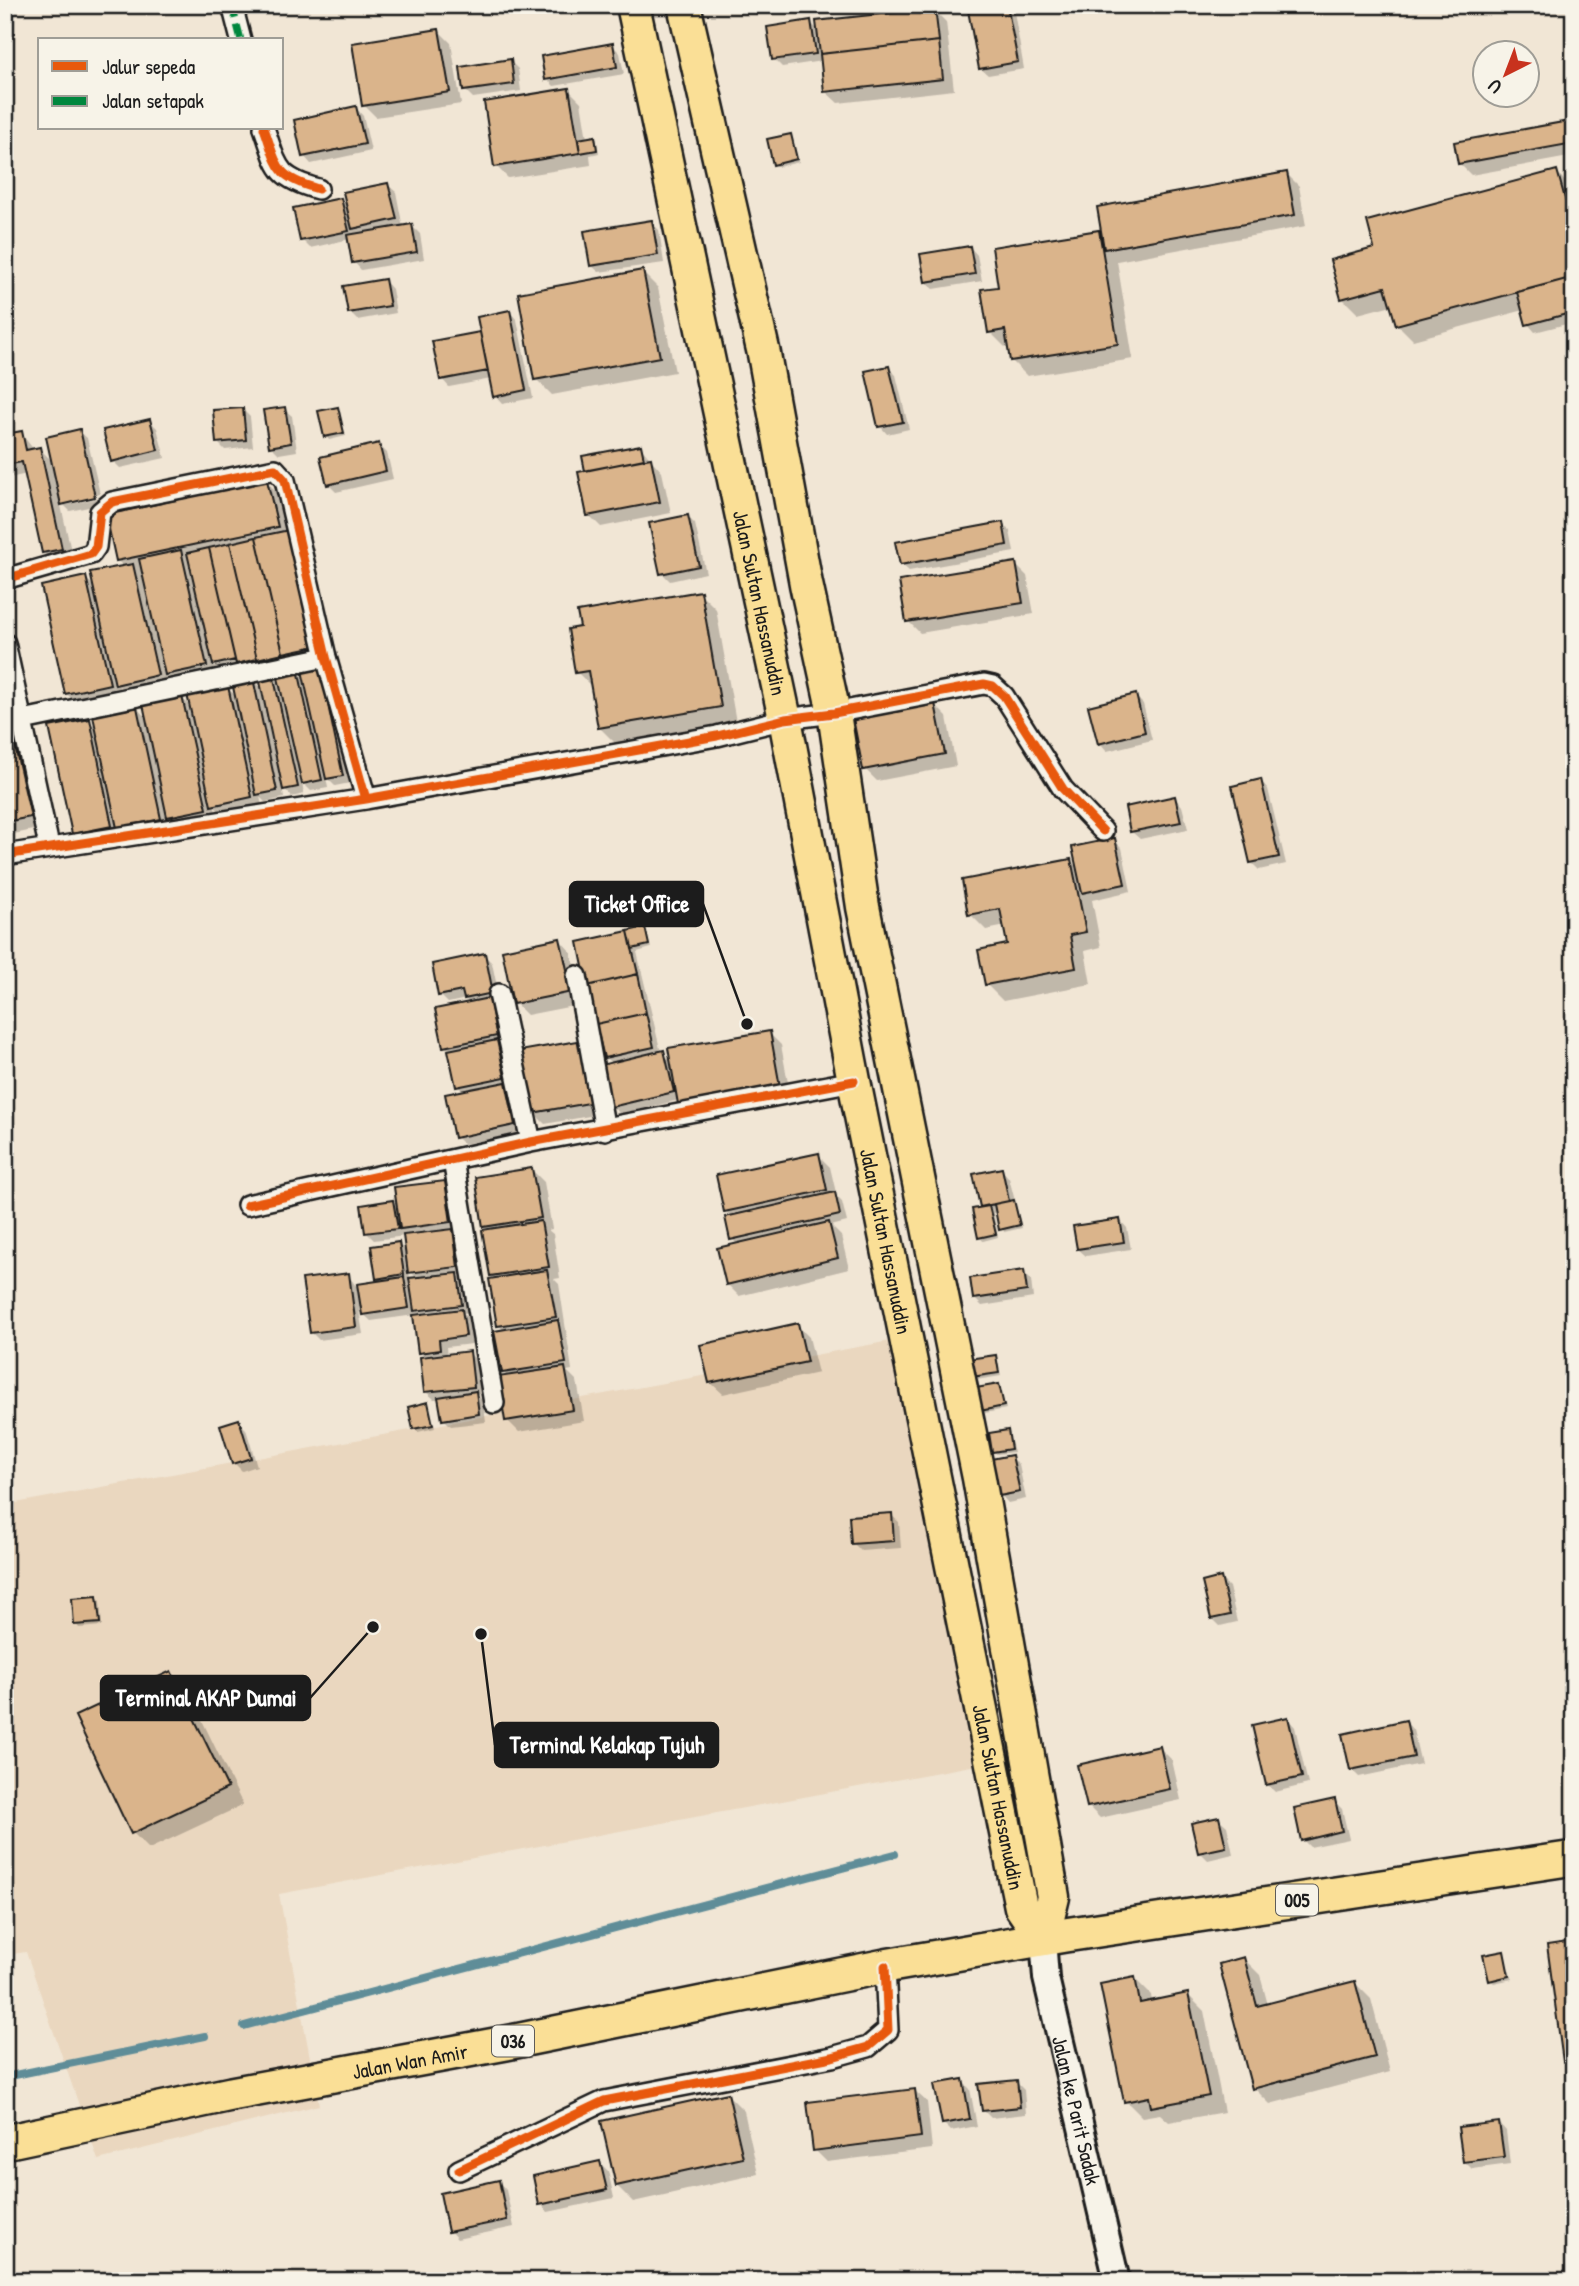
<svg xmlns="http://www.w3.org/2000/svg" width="1579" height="2286" font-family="'Patrick Hand',sans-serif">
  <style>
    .built { fill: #ead7bf }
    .shadow { fill: #0003; fill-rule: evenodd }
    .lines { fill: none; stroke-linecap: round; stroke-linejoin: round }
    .stream { stroke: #5f8d98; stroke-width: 8 }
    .building { fill: #dab48b; stroke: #1c1c1c; stroke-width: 2 }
    .minor-casing { stroke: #1c1c1c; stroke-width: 24 }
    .tertiary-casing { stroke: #1c1c1c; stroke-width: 30 }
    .primary-casing { stroke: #1c1c1c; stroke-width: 37 }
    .trunk-casing { stroke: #1c1c1c; stroke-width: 38 }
    .minor { stroke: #f7f3e8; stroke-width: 19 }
    .tertiary { stroke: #f7f3e8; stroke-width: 24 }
    .primary { stroke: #fadf96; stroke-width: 32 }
    .trunk { stroke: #fadf96; stroke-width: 33 }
    .quiet { stroke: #00873e; stroke-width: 7; stroke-dasharray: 14 7; stroke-linecap: butt }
    .cycleway-casing { stroke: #f7f3e8; stroke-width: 13 }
    .cycleway { stroke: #e8590c; stroke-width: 9 }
    .labels { text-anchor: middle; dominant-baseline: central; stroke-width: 5; stroke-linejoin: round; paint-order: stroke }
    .shield { fill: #f7f3e8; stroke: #5e5c59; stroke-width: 2 }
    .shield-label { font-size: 19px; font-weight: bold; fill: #1c1c1c }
    .street-label { font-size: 21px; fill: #1c1c1c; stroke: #f7f3e8 }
    .leader { fill: none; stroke: #1c1c1c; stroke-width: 2.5 }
    .callout-dot { fill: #1c1c1c; stroke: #f7f3e8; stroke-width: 2.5 }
    .callout { fill: #1c1c1c; stroke: #1c1c1c; stroke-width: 2.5 }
    .callout-label { font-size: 23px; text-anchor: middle; font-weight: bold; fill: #fff }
  </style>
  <rect width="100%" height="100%" fill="#f1e6d5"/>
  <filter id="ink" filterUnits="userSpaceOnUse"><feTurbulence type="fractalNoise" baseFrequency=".0143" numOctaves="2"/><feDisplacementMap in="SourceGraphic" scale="14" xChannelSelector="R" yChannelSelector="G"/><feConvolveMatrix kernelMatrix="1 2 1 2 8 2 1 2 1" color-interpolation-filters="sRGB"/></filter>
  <g filter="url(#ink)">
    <!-- built -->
    <path class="built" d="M901,1339L982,1764L279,1894L319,2105L98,2160L26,1952L5,1955V1505Z"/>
    <!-- shadow -->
    <path class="shadow" d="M388,5H410L392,9Z
      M968,5L1013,6L1024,69L988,75L980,68Z
      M934,10L946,22L954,90L838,103L826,92L822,61L782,67L774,59L810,22L819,31Z
      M439,31L451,43L461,104L376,117L364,105Z
      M612,45L620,53L624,74L554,86L547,79Z
      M510,61L518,69L521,91L473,98L465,90Z
      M569,90L581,102L587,139L594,138L597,142L599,153L590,155L591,165L508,178L496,166Z
      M356,108L363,116L371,151L311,164L304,156Z
      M1574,122V156L1471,175L1459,163Z
      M790,135L799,162L778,167L775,164Z
      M1557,172L1574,192V322L1535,332L1528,324L1524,310L1413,340L1397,324L1392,305L1358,314L1342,298L1377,249Z
      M1287,174L1299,186L1306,226L1117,261L1133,359L1027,376L1011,360L1009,348H1006L990,332L1000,288L1098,232L1104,238Z
      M388,185L396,192L403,228L412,226L420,234L424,259L361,270L354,262L350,239L310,248L302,240L341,200L349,207Z
      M651,222L659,230L664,263L599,272L591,265Z
      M970,247L977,255L982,281L934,289L926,282Z
      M642,272L658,288L675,372L552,395L536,379Z
      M385,281L392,289L396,313L357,320L349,312Z
      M510,312L517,320L533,398L502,404L495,396L491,379L449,387L442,379L482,333Z
      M889,368L896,375L909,429L887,434L880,426Z
      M242,409L250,417L253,447L225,450L217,442Z
      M284,409L292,416L297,451L279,454L271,446Z
      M337,409L346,436L329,440L326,436Z
      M150,421L157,428L165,458L120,468L113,461Z
      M79,431L87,438L100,494L66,502V505L100,498L102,504L70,511L60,501L73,560L55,564L43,552L27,474L5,479V436L21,433L34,450L40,449L53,462Z
      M379,445L387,453L393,479L336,492L328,484Z
      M640,447L662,472L671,513L601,527L589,515L580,474Z
      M267,482L279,494L327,657L222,672L215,665L218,677L178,686L166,674L169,687L129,696L119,686L121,696L78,705L66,693L86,578L95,588L124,567L118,561Z
      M688,517L695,524L706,573L670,581L662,573Z
      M1002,524L1010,531L1014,552L909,571L901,564Z
      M1015,564L1027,576L1034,614L920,633L908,621Z
      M700,593L716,609L736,722L615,743L599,727L592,687L577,672Z
      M297,671L306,680L326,672L350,783L335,786L326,777L328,788L311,791L302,782L304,794L292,797L282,786L284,798L265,802L260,797L263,809L225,817L215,807L217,821L181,829L169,817L172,831L86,845L74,834L89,721L98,729L137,708L148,720L182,698L192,708L227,688L237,697L253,680L263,690L272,676L282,685Z
      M5,689L42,828L5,836Z
      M1135,696L1143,704L1152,740L1107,751L1100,743Z
      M935,705L947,717L956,766L877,781L865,769Z
      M1261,781L1268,789L1286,864L1259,870L1251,862Z
      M1175,798L1182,806L1188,829L1140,839L1132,832L1127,809Z
      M1114,840L1122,848L1131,891L1092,900L1101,947L1085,951L1091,984L1003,1001L987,985L1010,946L1006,926L986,930L970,914L1071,861L1079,869Z
      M644,929L651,948L637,952L661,1053L672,1061L769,1033L781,1045L791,1099L692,1116L679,1100L620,1114L612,1106V1064L605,1057L580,943Z
      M560,940L571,952L583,1004L527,1015L515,1003Z
      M484,955L492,963L500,1001L491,1003L496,1008L504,1043L499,1044L504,1050L511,1084L507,1085L513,1091L522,1133L463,1144L456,1137L464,1092L458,1086L450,1051L445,1046L470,1004L466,999L448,1003L440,995Z
      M595,1054L606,1113L545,1124L533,1112Z
      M818,1155L830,1167L837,1197L842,1202L847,1222L831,1226L841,1236L849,1269L739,1296L727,1284L738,1245L732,1239V1217L725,1211Z
      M532,1170L544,1182L552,1229L548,1230L553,1234L560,1278L554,1279L559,1284L572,1370L567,1371L577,1381L584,1421L519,1432L507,1420L508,1377L503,1372L504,1331L499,1325L496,1280L491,1275L490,1231L485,1226Z
      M1002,1170L1009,1178L1022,1228L1004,1232L997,1212L993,1213L998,1237L983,1241L980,1237L982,1206Z
      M445,1183L452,1190L457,1229L452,1230L460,1238L465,1274L458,1275L465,1282L469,1312L463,1313L469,1318L472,1344L446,1347L447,1356L469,1353L477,1361L481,1394H476L483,1401L486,1422L451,1426L444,1419L440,1399H434L426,1392V1358L420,1352L415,1315L371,1321L359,1310L363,1334L319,1340L311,1332L348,1275L356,1286L382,1282L378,1278L398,1244L408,1253L405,1236L374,1240L367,1233L392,1202L399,1209ZM409,1270L418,1279L410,1280Z
      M1120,1220L1127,1228L1131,1249L1086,1256L1078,1249Z
      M1023,1272L1031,1280L1033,1298L982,1306L975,1299Z
      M797,1325L809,1337L818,1373L723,1394L711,1383Z
      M995,1357L1001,1376L976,1380L972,1376Z
      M999,1386L1006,1409L985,1413L982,1410Z
      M427,1404L435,1428L418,1432L415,1428Z
      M238,1421L246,1429L257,1466L242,1471L234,1463Z
      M1008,1432L1014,1452L997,1454L993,1451Z
      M1011,1457L1019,1465L1026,1499L1008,1503L1001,1495Z
      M891,1515L899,1522L901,1548L861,1551L853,1543Z
      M1221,1579L1229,1587L1237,1622L1220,1626L1212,1618Z
      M96,1597L100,1601L102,1626L79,1628L76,1624Z
      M171,1673L187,1689L243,1805L149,1849L133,1833Z
      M1288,1719L1295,1727L1308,1784L1275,1792L1267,1784Z
      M1406,1722L1413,1730L1421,1764L1359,1777L1351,1769Z
      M1160,1748L1172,1760L1181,1800L1100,1818L1088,1806Z
      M1334,1801L1342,1809L1349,1839L1310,1847L1303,1840Z
      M1219,1819L1227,1826L1233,1854L1208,1860L1200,1852Z
      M1574,1943V2070L1565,2061Z
      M1503,1953L1512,1979L1494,1983L1490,1980Z
      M1244,1959L1260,1975L1268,2005L1355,1983L1371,1999L1390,2072L1270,2104L1254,2088Z
      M1135,1979L1151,1995L1152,2002L1188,1995L1204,2011L1224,2112L1169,2122L1160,2114L1142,2117L1126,2101Z
      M962,2081L970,2089L977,2126L951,2131L943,2123Z
      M1016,2082L1024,2090L1026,2114L991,2118L983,2110Z
      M915,2091L927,2102L932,2149L827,2162L815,2150Z
      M728,2095L744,2111L758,2174L633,2202L617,2186Z
      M1499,2123L1506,2131L1510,2164L1472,2169L1464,2161Z
      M600,2163L608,2171L614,2198L548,2212L541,2204Z
      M499,2182L506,2190L514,2227L457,2239L450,2231Z"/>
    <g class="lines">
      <!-- stream -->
      <path class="stream" d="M244,2026L895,1854
        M5,2077L205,2036"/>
    </g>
    <!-- building -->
    <path class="building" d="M967,5H1007L1018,62L979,69Z
      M935,8L939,41L820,54L816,21Z
      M811,20L816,54L772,60L767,27Z
      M439,29L450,92L362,106L352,43Z
      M939,41L943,79L824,92L820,54Z
      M613,43L617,67L545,80L541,56Z
      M511,59L514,84L463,91L460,67Z
      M569,88L580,153L494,167L484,102Z
      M356,106L365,144L302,157L294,120Z
      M1574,120V143L1458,164L1454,142Z
      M791,134L797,159L773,165L767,139Z
      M595,136L597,150L580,153L578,139Z
      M1557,170L1574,231V277L1396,325L1385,287L1341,299L1330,260L1374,248L1367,221Z
      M1287,172L1295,215L1104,249L1097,207Z
      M388,183L397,219L352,229L343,192Z
      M341,198L349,231L300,241L293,208Z
      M652,220L658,255L590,266L584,231Z
      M412,224L417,252L352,263L347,235Z
      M1099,230L1118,344L1010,361L1005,330L988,333L981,289L998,287L992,247Z
      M970,246L975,274L925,282L920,254Z
      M643,270L660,357L534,380L518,293Z
      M1574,277V312L1526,325L1517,292Z
      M385,279L390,306L348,313L343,286Z
      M510,310L526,390L493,397L477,317Z
      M480,332L488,371L440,380L432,341Z
      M889,366L903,422L878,427L865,371Z
      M285,407L291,443L269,447L263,410Z
      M338,407L344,433L324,437L318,411Z
      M243,408L246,440L216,443L213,410Z
      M150,419L158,450L111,462L103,430Z
      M80,429L95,497L61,505L46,437Z
      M22,431L26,450L40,447L62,549L42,553L22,462L5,465V434Z
      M379,443L386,471L327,485L320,457Z
      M641,445L644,459L585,471L582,456Z
      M651,458L660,502L587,516L578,472Z
      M267,480L278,527L116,561L106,515Z
      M688,515L699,566L660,574L649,523Z
      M1003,522L1007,545L900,565L895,542Z
      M289,530L316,646L283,653L256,537Z
      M256,537L283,653L257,659L230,543Z
      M230,543L257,659L236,664L209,548Z
      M209,548L235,660L213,665L187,553Z
      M181,550L207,666L165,675L139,559Z
      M1016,562L1023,603L906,622L899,581Z
      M133,564L158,675L115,685L90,572Z
      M86,576L110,684L65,694L41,586Z
      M701,591L721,707L598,728L588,671L575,673L568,629L580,627L577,612Z
      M319,662L343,776L326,779L301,666Z
      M298,669L322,780L302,784L277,673Z
      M273,674L298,787L283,790L259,677Z
      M253,678L277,791L256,795L232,682Z
      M228,686L252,797L211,806L187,694Z
      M1136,694L1145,732L1098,744L1088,706Z
      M182,696L207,809L167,817L143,704Z
      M935,703L945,754L863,770L853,718Z
      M5,704L31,817L5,822Z
      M137,707L161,819L117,828L93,716Z
      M90,719L112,826L72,834L49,727Z
      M1261,779L1279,857L1250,863L1232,786Z
      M1175,796L1181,822L1130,832L1125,807Z
      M1115,838L1125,884L1082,893L1072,847Z
      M1071,859L1086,932L1070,935L1076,968L985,985L978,950L1007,944L1000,909L968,915L962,880Z
      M645,927L649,945L632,949L628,931Z
      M628,931L638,974L587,986L578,942Z
      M560,938L572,992L513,1004L502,950Z
      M485,953L493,993L464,999L462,991L438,996L432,964Z
      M638,974L646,1013L596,1024L587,986Z
      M489,998L497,1036L443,1047L435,1009Z
      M646,1013L654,1047L604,1058L596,1024Z
      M770,1031L780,1087L678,1104L668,1048Z
      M497,1040L505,1077L456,1087L448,1050Z
      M583,1040L595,1102L532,1113L520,1051Z
      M664,1050L674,1092L611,1107L601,1065Z
      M506,1082L515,1125L454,1138L445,1094Z
      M819,1153L827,1190L724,1212L716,1175Z
      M532,1168L541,1218L483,1227L475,1177Z
      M1002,1168L1009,1201L980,1207L973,1174Z
      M445,1181L451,1222L400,1229L394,1187Z
      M835,1192L840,1215L730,1240L725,1217Z
      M393,1200L398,1229L365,1233L361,1205Z
      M1014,1200L1020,1225L999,1230L994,1204Z
      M989,1206L996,1234L978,1238L972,1209Z
      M1120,1219L1124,1242L1077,1249L1073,1226Z
      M541,1221L549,1267L490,1276L482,1230Z
      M829,1222L838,1258L726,1285L717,1248Z
      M453,1229L458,1267L408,1273L403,1235Z
      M399,1242L404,1274L376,1279L371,1246Z
      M547,1270L556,1317L497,1326L489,1279Z
      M1024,1270L1027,1291L973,1299L970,1278Z
      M349,1273L356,1327L310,1333L302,1279Z
      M458,1273L462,1305L414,1311L409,1278Z
      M404,1277L409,1308L362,1315L357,1284Z
      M462,1309L466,1336L439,1340L440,1350L418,1353L413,1315Z
      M558,1320L566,1363L502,1373L494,1331Z
      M798,1323L807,1362L709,1383L700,1345Z
      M470,1351L474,1387L424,1392L420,1357Z
      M996,1355L999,1373L971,1377L968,1359Z
      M565,1367L573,1410L505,1421L498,1377Z
      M999,1384L1004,1406L980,1411L976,1388Z
      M476,1391L479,1414L442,1420L438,1397Z
      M428,1402L433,1425L413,1429L408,1407Z
      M239,1419L251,1458L232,1464L220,1425Z
      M1008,1430L1011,1449L992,1452L989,1433Z
      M1012,1455L1020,1492L999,1496L991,1459Z
      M892,1513L894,1541L851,1544L849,1516Z
      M1221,1577L1230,1615L1211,1619L1202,1582Z
      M97,1596L100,1623L74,1625L72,1598Z
      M171,1671L228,1788L131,1834L75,1716Z
      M1288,1717L1302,1777L1266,1785L1252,1725Z
      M1406,1720L1414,1757L1350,1770L1342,1734Z
      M1160,1746L1170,1789L1087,1807L1077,1765Z
      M1335,1799L1342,1831L1301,1841L1294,1808Z
      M1219,1817L1226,1847L1198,1853L1191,1823Z
      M1574,1941V2061L1563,2062L1547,1945Z
      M1504,1951L1509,1976L1489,1981L1483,1955Z
      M1244,1957L1257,2006L1355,1981L1375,2057L1252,2089L1219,1964Z
      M1135,1977L1140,2003L1188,1993L1209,2096L1151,2107L1149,2097L1124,2102L1100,1984Z
      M963,2079L970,2119L942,2124L934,2084Z
      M1017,2080L1020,2107L982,2111L978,2084Z
      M915,2089L921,2137L813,2151L807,2102Z
      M728,2093L743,2158L616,2186L601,2121Z
      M1499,2122L1504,2157L1463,2162L1458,2127Z
      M600,2161L607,2190L539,2205L533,2176Z
      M499,2180L507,2220L448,2232L440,2193Z"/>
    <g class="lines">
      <defs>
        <path id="minor" d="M232,5L241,40
          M264,128C278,167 275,177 318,189
          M5,579L91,554L96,547L100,512L112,502L275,469L285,480L326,657L366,799
          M5,643L49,846
          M23,720L326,657
          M5,855L366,799L717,736L785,719L834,713L984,684L993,686L1004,696L1063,789L1103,831
          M577,976L605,1130
          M499,994L531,1142
          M453,1160L494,1403
          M247,1205L531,1142L854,1081
          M459,2170L604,2101L832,2057L868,2047L888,2030L885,1966"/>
        <g id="tertiary">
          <path id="s1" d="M1043,1939L1046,1978L1117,2281"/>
        </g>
        <g id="primary">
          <path id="s2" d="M633,5L785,719L854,1081L1021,1907L1043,1939L1053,1897L979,1478L863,907L834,713L806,584L764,354L684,5"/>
        </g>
        <g id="trunk">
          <path id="s3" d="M5,2142L231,2094L506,2043L885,1966L1065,1935L1574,1858"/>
        </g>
      </defs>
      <!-- minor casing -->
      <use href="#minor" class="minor-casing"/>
      <!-- tertiary casing -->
      <use href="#tertiary" class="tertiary-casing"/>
      <!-- primary casing -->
      <use href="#primary" class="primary-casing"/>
      <!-- trunk casing -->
      <use href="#trunk" class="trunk-casing"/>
      <!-- minor -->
      <use href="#minor" class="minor"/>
      <!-- tertiary -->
      <use href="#tertiary" class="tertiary"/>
      <!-- primary -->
      <use href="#primary" class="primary"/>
      <!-- trunk -->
      <use href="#trunk" class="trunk"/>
      <!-- quiet -->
      <path class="quiet" d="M232,5L241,40"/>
      <defs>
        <path id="cycleway" d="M264,128C278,167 275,177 318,189
          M5,579L91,554L96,547L100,512L112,502L275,469L285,480L326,657L366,799
          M5,855L366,799L717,736L785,719L834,713L984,684L993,686L1004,696L1063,789L1103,831
          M247,1205L531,1142L854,1081
          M459,2170L604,2101L832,2057L868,2047L888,2030L885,1966"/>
      </defs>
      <!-- cycleway casing -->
      <use href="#cycleway" class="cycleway-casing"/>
      <!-- cycleway -->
      <use href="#cycleway" class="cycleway"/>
    </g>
  </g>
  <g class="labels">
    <!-- shield labels -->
    <g class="shield">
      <rect x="1276" y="1884.5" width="42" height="31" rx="5"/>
      <rect x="492" y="2025.5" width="42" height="31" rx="5"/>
    </g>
    <g class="shield-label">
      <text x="1297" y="1900">005</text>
      <text x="513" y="2041">036</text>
    </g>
    <!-- street labels -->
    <g class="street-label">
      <text stroke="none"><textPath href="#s2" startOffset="611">Jalan Sultan Hassanuddin</textPath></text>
      <text stroke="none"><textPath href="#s2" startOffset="1262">Jalan Sultan Hassanuddin</textPath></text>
      <text stroke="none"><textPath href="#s2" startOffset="1829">Jalan Sultan Hassanuddin</textPath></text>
      <text stroke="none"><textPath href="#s3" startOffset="413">Jalan Wan Amir</textPath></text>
      <text stroke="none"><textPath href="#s1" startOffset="175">Jalan ke Parit Sadak</textPath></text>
    </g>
  </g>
  <!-- callouts -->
  <path class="leader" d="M747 1024L703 904M373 1627L310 1698M481 1634L495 1745"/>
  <g class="callout-dot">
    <circle cx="747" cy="1024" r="7"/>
    <circle cx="373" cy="1627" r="7"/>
    <circle cx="481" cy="1634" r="7"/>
  </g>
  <g class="callout">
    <rect x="570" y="882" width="133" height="44" rx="7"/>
    <rect x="101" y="1676" width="209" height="44" rx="7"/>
    <rect x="495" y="1723" width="223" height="44" rx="7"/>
  </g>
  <g class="callout-label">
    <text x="637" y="912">Ticket Office</text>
    <text x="206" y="1706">Terminal AKAP Dumai</text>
    <text x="607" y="1753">Terminal Kelakap Tujuh</text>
  </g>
  <!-- margin -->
  <rect width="1579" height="2286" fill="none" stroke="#f7f3e8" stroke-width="28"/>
  <rect x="14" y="14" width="1551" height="2258" fill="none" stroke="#1c1c1c" stroke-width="2.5" filter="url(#ink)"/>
  <!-- legend -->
  <rect x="38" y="38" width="245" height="91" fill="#f7f3e8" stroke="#9f9d96" stroke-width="2"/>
  <rect x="52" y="61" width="35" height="10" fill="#e8590c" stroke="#9f9d96" stroke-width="2"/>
  <text x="102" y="74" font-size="21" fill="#1c1c1c">Jalur sepeda</text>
  <rect x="52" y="96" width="35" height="10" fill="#00873e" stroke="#9f9d96" stroke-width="2"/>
  <text x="102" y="108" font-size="21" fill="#1c1c1c">Jalan setapak</text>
  <!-- north arrow -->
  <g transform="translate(1506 74) rotate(222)"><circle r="33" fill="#f7f3e8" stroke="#9f9d96" stroke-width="2"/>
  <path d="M0-5L12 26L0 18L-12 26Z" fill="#c8321e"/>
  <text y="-10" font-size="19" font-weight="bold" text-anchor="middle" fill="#1c1c1c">U</text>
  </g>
</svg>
